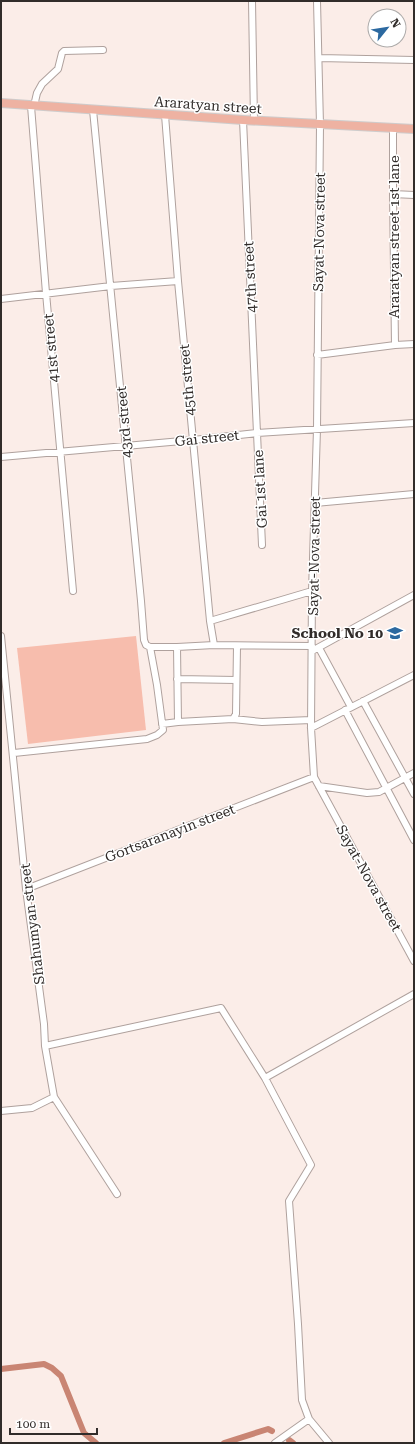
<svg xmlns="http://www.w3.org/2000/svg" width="415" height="1444" font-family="'Roboto Serif',serif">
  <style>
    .pitch { fill: #f7bdad }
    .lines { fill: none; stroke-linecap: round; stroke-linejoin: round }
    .canal { stroke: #c98573; stroke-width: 6 }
    .minor-casing { stroke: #afa19d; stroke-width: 8 }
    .major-casing { stroke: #cecccc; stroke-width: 10 }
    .minor { stroke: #fff; stroke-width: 6 }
    .major { stroke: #eeb2a2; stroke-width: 8 }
    .labels { text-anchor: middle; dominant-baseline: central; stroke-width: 3; stroke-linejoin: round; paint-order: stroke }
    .street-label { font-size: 14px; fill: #312c2a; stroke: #fff }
    .poi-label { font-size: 14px; font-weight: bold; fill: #312c2a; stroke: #fff; text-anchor: end }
  </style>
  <rect width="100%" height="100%" fill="#fbede8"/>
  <!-- pitch -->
  <path class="pitch" d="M136,636L146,730L28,744L17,648Z"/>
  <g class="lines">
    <!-- canal -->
    <path class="canal" d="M1,1369L44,1364L52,1368L61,1376L84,1433L96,1443
      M289,1440L293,1443
      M224,1443L268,1429L272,1431"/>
    <defs>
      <path id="minor" d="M252,1L254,121
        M317,1L320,125L317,429L312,591L311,728L314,777L414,961
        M319,58L414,60
        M31,106L46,293L73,591
        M34,106L37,93L42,84L58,69L62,53L64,51L103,50
        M165,115L178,281L210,621L214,645
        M243,120L262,545
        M393,129V194L395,345
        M393,194L414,195
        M1,299L111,286L178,281
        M317,355L395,345L414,344
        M1,457L193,440L257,433L414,423
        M315,503L414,494
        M210,621L312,591
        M1,636L26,889L44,1024L45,1046L54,1097L117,1194
        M150,647H177L214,645L312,646
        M177,647L178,722
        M319,648L351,707
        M312,651L414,595
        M177,679L236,680
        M363,701L414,794
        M345,710L414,840
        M233,719L262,722L311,720
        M162,724L178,722L233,719L236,714L237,646
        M311,728L414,675
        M14,753L147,739L157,735L163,730L157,685L150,647L146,645L144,640L141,601L93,110
        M319,786L367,793L379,792L414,773
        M26,889L314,777
        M45,1046L221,1008L265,1078L311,1165L289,1201L298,1324L302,1400L309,1419
        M265,1078L414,994
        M1,1111L32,1108L54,1097
        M275,1443L309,1419L329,1443"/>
      <path id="major" d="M1,103L243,120L414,129"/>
    </defs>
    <!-- minor casing -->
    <use href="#minor" class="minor-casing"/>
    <!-- major casing -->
    <use href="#major" class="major-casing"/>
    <!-- minor -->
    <use href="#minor" class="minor"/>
    <!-- major -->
    <use href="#major" class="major"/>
  </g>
  <!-- icons -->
  <defs>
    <symbol id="school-bare" viewBox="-9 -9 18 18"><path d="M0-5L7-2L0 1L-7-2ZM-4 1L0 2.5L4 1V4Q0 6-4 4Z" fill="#2c69a0" stroke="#fff" stroke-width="2.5" paint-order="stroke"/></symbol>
  </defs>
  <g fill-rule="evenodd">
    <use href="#school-bare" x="384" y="622" width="22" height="22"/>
  </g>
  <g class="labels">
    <!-- street labels -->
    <g class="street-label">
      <text transform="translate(208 105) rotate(4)">Araratyan street</text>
      <text transform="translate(319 232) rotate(-89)">Sayat-Nova street</text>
      <text transform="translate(394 237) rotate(-90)">Araratyan street 1st lane</text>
      <text transform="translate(250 277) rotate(-93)">47th street</text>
      <text transform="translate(51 348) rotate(-95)">41st street</text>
      <text transform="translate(187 380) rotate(-95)">45th street</text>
      <text transform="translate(124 422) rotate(-95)">43rd street</text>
      <text transform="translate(207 438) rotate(-6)">Gai street</text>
      <text transform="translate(260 489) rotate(-93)">Gai 1st lane</text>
      <text transform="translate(314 556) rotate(-89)">Sayat-Nova street</text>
      <text transform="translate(170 833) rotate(-21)">Gortsaranayin street</text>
      <text transform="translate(369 878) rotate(61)">Sayat-Nova street</text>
      <text transform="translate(32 924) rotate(-97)">Shahumyan street</text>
    </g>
    <!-- poi labels -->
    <g class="poi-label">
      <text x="383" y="633">School No 10</text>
    </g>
  </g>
  <!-- border -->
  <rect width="415" height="1444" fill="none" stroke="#312c2a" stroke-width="4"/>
  <!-- north arrow -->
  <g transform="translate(387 28) rotate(60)"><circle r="19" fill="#ffffff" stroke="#adabaa"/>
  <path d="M0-3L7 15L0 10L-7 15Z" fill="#2c69a0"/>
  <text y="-6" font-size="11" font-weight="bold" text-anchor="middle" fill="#312c2a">N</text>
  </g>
  <!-- scale -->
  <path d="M10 1428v6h87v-6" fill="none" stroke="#312c2a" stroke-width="2"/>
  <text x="16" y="1428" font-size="12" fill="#312c2a" stroke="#ffffff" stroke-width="3" paint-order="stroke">100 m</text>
</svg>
